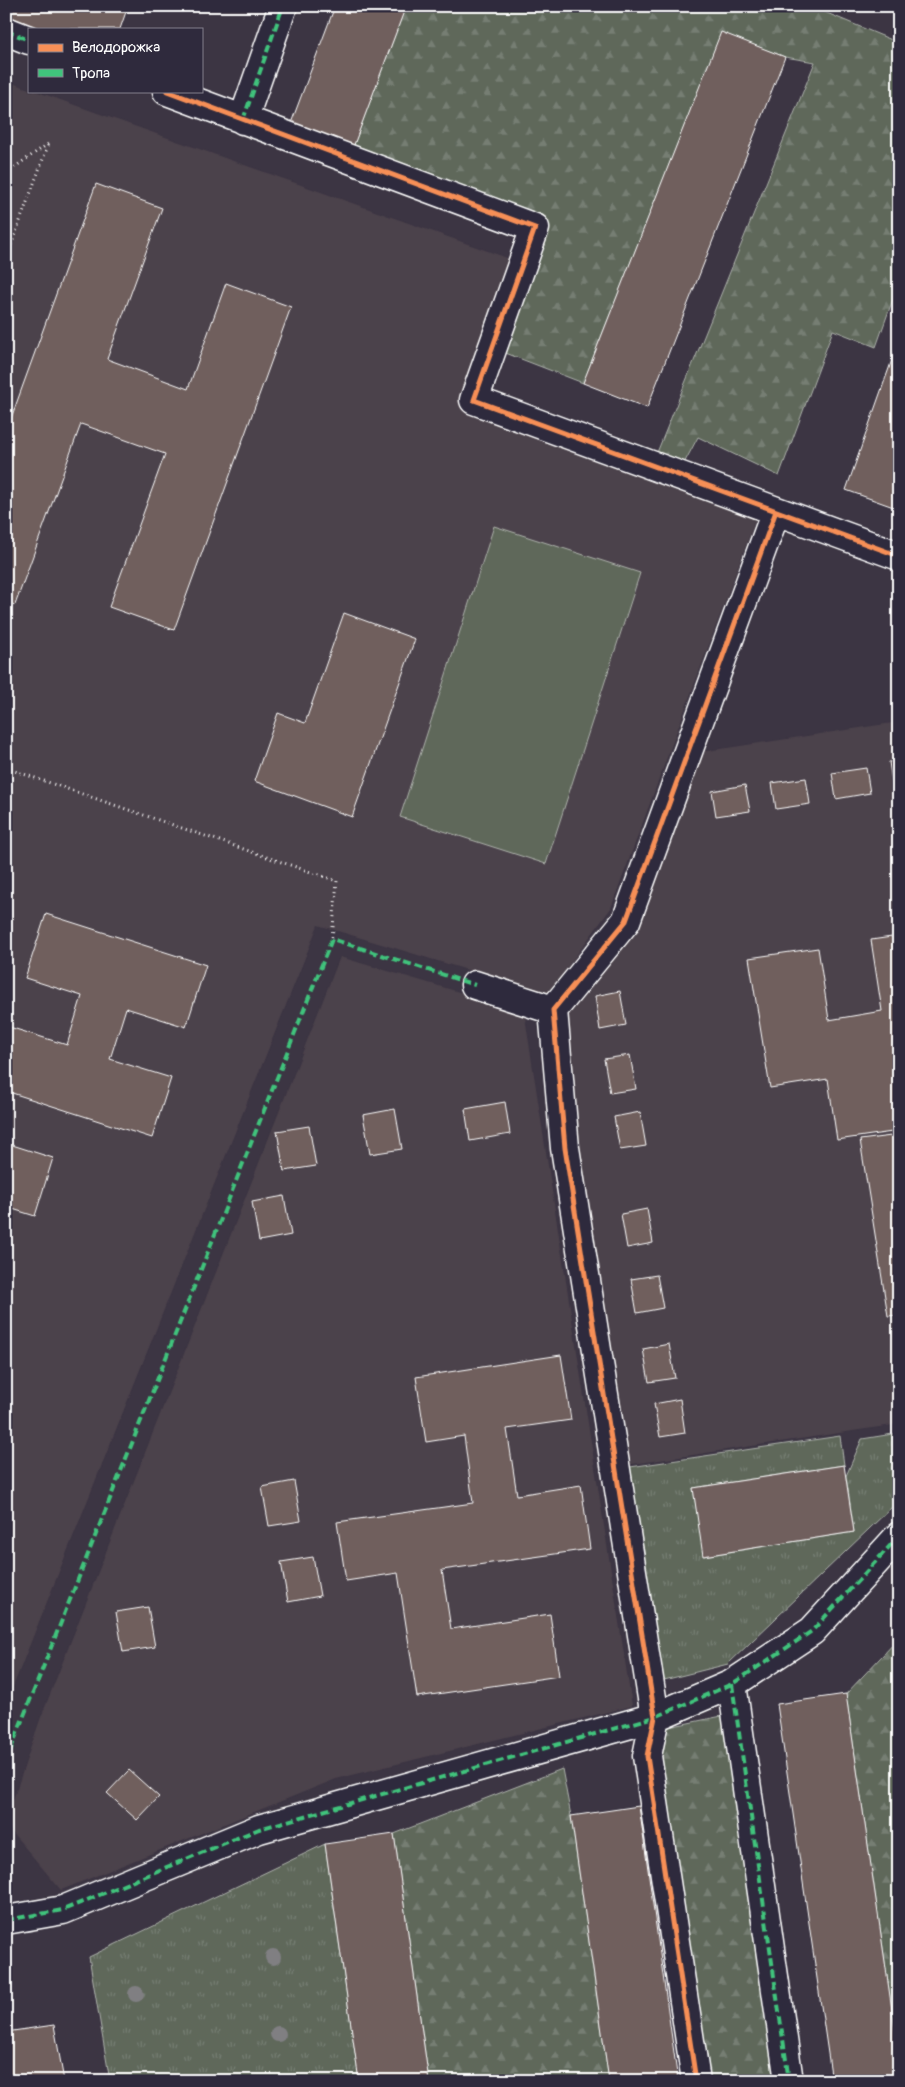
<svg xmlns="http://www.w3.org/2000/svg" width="905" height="2087" font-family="Pangolin,sans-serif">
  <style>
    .built { fill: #4c424b }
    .grass { fill: url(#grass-tufts); stroke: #aeb3ac }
    .forest { fill: url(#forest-firs); stroke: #aeb3ac }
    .pitch { fill: #5e675a; stroke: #aeb3ac }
    .building { fill: #705f5d; stroke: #fff }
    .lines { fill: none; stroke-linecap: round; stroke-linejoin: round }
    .minor-casing { stroke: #fff; stroke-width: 31 }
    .path { stroke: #fff; stroke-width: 3; stroke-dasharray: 1 4; stroke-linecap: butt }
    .minor { stroke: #2f2a3d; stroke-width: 28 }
    .quiet { stroke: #40c37c; stroke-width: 4; stroke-dasharray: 8 4; stroke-linecap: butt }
    .cycleway-casing { stroke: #2f2a3d; stroke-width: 8 }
    .cycleway { stroke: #f78f57; stroke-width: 5 }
    .tree { fill: #807f82 }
  </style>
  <defs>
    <pattern id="grass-tufts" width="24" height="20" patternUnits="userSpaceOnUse" patternTransform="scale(1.25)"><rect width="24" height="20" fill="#5e675a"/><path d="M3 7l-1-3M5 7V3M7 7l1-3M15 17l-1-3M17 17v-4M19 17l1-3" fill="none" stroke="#767e73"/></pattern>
    <pattern id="forest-firs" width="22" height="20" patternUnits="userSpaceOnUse" patternTransform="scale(1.25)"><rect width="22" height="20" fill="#5e675a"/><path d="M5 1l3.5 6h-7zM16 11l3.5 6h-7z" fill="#767e73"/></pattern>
  </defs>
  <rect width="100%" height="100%" fill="#3c3543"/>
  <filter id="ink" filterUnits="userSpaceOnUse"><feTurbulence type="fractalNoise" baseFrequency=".02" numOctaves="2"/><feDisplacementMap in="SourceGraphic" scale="10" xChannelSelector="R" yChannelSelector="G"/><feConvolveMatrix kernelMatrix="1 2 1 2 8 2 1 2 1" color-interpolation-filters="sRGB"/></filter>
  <g filter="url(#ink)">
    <!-- built -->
    <path class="built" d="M6,81L29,89V91H35L510,259L460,404L757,516L611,908L548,994L318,925L6,1704Z
      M899,722V1424L626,1465L561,1014L701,752Z
      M340,957L524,1011L632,1706L336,1779L61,1890L6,1825V1821L40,1720Z"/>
    <!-- grass -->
    <path class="grass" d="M899,1433V1495L893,1506L728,1664L660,1681L630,1467L840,1436L844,1465L693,1488L704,1556L854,1532L846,1476L862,1439Z
      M325,1844L359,2081H110L89,1957Z"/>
    <!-- forest -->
    <path class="forest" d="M406,6H810L899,43V282L876,347L833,330L779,476L698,437L681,469L654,460L815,62L785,57L721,33L583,383L503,352L547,223L352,150Z
      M899,1638V2058L846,1694Z
      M722,1716L741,1775L784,2081H707L657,1757L664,1728Z
      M562,1769L571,1816L609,2081H429L394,1834Z"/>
    <!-- pitch -->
    <path class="pitch" d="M494,526L640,573L546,864L400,817Z"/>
    <!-- building -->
    <path class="building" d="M6,6H128L120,29H29L6,26Z
      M335,6H406L352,150L290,126Z
      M721,32L785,57L647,408L583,383Z
      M96,184L162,208L107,359L188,389L226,283L291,307L174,630L109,607L165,454L81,424L15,605L6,602V432Z
      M899,340V509L846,490Z
      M344,613L415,639L352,817L254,781L278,713L305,723Z
      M899,761V787L893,788L889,762Z
      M866,768L870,793L836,799L832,773Z
      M806,778L810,804L776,809L772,783Z
      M745,785L750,811L716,816L712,791Z
      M46,914L206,965L186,1027L126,1008L110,1059L171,1078L152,1138L9,1092L6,1101V1026L67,1045L82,996L25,978Z
      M899,936V1131L837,1140L828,1079L770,1088L749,958L818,948L829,1020L882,1011L871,940Z
      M620,991L626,1025L600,1030L595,996Z
      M630,1055L636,1089L610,1093L604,1059Z
      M505,1102L510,1134L470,1141L465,1109Z
      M395,1109L402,1149L370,1154L363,1115Z
      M640,1112L646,1146L620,1150L614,1117Z
      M309,1126L316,1166L284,1171L277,1131Z
      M899,1135V1315L888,1316L860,1140Z
      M6,1143L53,1158L35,1216L6,1207Z
      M284,1196L291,1235L259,1241L252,1202Z
      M647,1209L653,1243L627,1248L621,1214Z
      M657,1275L663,1308L637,1313L631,1279Z
      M669,1344L675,1378L649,1382L643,1349Z
      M561,1355L571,1420L507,1429L517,1495L581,1485L590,1549L442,1570L451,1629L550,1614L559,1676L417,1697L398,1573L346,1581L337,1522L473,1503L464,1436L426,1442L416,1377Z
      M680,1399L685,1433L660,1437L654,1404Z
      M844,1465L854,1532L703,1556L693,1488Z
      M294,1481L301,1521L269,1526L262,1487Z
      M313,1557L320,1596L288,1602L281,1562Z
      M148,1607L155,1647L123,1652L116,1612Z
      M846,1694L899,2058V2081H832L777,1704Z
      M129,1770L159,1797L137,1820L107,1793Z
      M639,1806L678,2081H609L571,1816Z
      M394,1834L429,2081H359L325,1844Z
      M54,2025L64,2081H6V2032Z"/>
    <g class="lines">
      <defs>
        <path id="minor" d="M6,31L29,40
          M167,91L535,228L474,400L899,556
          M243,120L283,6
          M475,985L553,1010
          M732,1684L789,2081
          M6,1920L63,1910L259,1829L655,1717L732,1684L812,1631L899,1536
          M696,2081L647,1756L655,1717L565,1148L553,1010L626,921L776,511"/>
      </defs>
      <!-- minor casing -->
      <use href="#minor" class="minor-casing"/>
      <!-- path -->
      <path class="path" d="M6,173L48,144
        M6,259L49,143
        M6,768L337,881L332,939"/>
      <!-- minor -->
      <use href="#minor" class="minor"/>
      <!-- quiet -->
      <path class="quiet" d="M6,31L29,40
        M243,120L283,6
        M732,1684L789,2081
        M6,1761L332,939L475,985
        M6,1920L63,1910L259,1829L655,1717L732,1684L812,1631L899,1536"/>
      <defs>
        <path id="cycleway" d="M167,91L535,228L474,400L899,556
          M696,2081L647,1756L655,1717L565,1148L553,1010L626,921L776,511"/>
      </defs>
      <!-- cycleway casing -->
      <use href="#cycleway" class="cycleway-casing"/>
      <!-- cycleway -->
      <use href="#cycleway" class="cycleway"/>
    </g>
    <!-- trees -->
    <g class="tree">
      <circle cx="273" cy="1957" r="8"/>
      <circle cx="136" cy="1994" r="8"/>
      <circle cx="278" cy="2034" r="8"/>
    </g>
  </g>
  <!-- margin -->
  <rect width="905" height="2087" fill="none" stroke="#2f2a3d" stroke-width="25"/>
  <rect x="12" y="12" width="880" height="2062" fill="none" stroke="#fff" stroke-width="2" filter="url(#ink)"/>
  <!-- legend -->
  <rect x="28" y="28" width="175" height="65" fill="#2f2a3d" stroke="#827f8b"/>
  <rect x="38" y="44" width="25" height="8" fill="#f78f57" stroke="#827f8b"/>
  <text x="72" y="52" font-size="15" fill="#ffffff">Велодорожка</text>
  <rect x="38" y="69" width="25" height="8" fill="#40c37c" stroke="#827f8b"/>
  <text x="72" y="78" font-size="15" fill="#ffffff">Тропа</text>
</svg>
